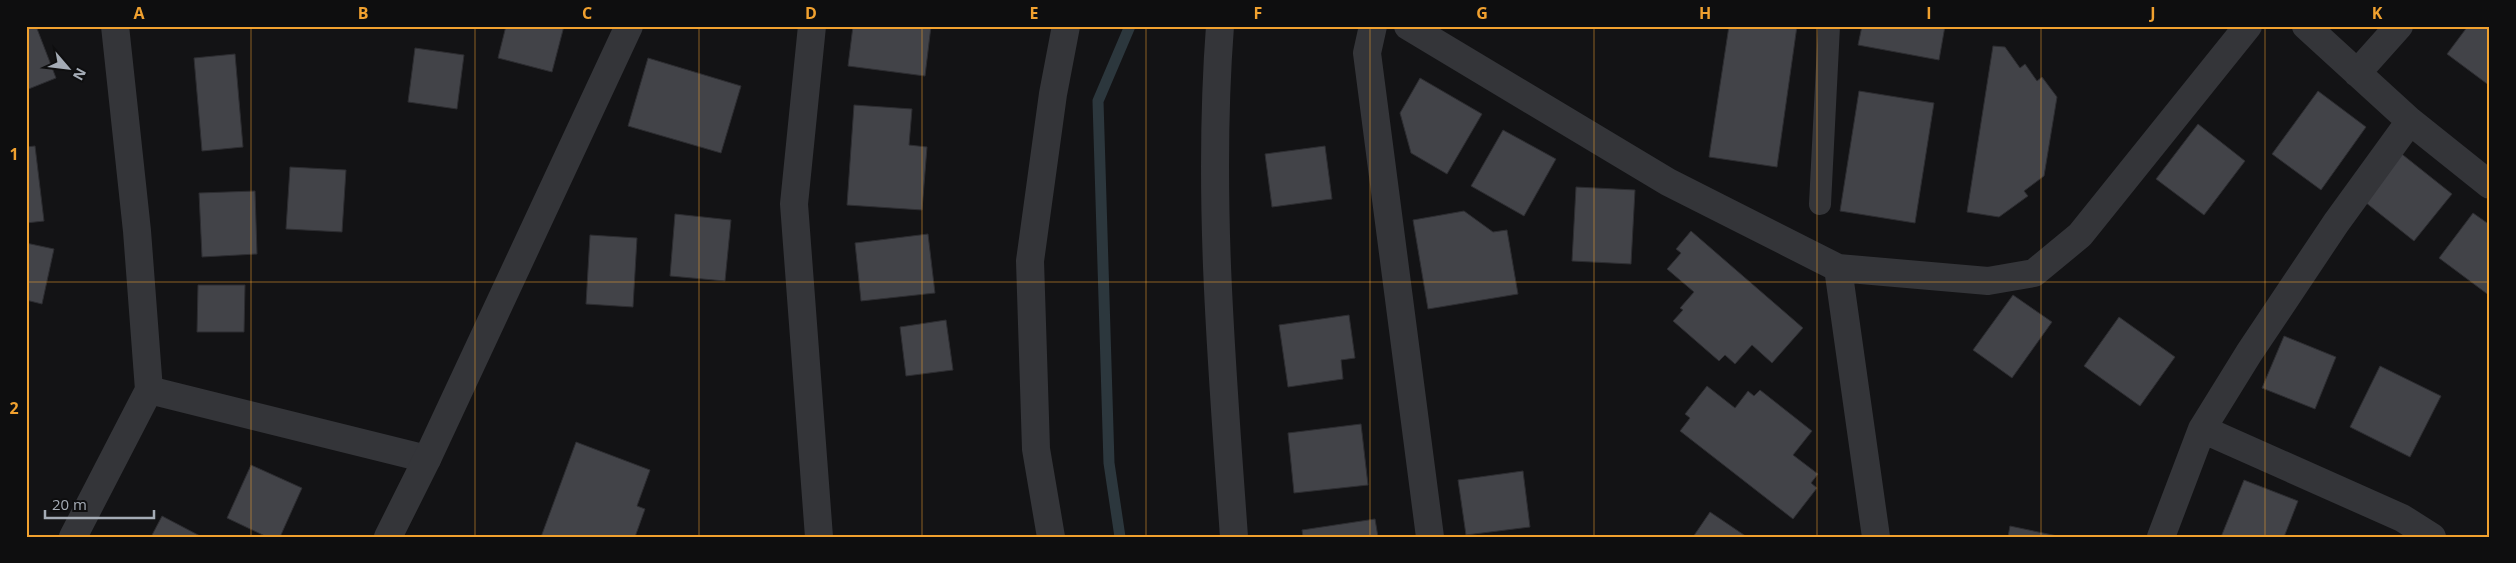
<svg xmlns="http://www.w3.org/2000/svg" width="2516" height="563" font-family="'Open Sans',sans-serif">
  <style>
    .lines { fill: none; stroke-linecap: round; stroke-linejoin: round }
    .stream { stroke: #2c373d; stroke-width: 11 }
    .building { fill: #424348; stroke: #2d2d31 }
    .service { stroke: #343539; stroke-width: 22 }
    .minor { stroke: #343539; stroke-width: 28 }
    .tertiary { stroke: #343539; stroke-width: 28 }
    .grid { fill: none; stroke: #f1a12f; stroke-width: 1; stroke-opacity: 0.55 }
    .neatline { fill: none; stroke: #f1a12f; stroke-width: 2 }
    .grid-label { font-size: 16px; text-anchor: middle; font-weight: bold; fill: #f1a12f }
  </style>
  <rect width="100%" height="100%" fill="#131315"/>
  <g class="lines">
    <!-- stream -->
    <path class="stream" d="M1120,537L1109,463L1098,101L1130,26"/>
  </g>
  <!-- building -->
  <path class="building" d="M26,26H36L56,78L26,90Z
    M506,26H564L552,72L498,58Z
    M853,26H931L925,76L848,66Z
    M1729,26H1797L1777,167L1709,157Z
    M1862,26H1945L1939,60L1858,45Z
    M2468,26H2490V86L2447,54Z
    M1993,46L2005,47L2020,68L2025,64L2037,81L2042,77L2057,97L2044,176L2024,191L2028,196L1999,217L1967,212Z
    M415,48L464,55L457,109L408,102Z
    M235,54L243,147L202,151L194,58Z
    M648,58L741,86L721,153L628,126Z
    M1420,78L1482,114L1447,174L1411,153L1400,113Z
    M1859,91L1934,103L1915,223L1840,211Z
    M2318,91L2366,127L2321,190L2272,154Z
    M854,105L912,109L909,145L927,147L922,210L847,205Z
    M2198,124L2245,161L2204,215L2156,179Z
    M1503,130L1556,159L1524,216L1471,186Z
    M35,146L44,221L26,223V147Z
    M1325,146L1332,199L1272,207L1265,154Z
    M2398,151L2452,194L2414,241L2360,198Z
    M290,167L346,170L342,232L286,229Z
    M1576,187L1635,190L1631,264L1572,261Z
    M255,191L257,254L202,257L199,193Z
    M1464,211L1493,232L1507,230L1518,294L1428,309L1413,220Z
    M2473,213L2490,225V296L2439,258Z
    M675,214L731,220L725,281L670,276Z
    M1691,231L1803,328L1772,363L1752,345L1735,364L1725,355L1719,361L1673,321L1683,310L1680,308L1694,292L1667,269L1681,253L1676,249Z
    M928,234L935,293L861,301L855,243Z
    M590,235L637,238L633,307L586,304Z
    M26,243L54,249L42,304L26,300Z
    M198,285H245L244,332H197Z
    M2013,295L2052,322L2012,378L1973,350Z
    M1349,315L1355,358L1341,360L1343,379L1288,387L1279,325Z
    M2119,317L2175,357L2140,406L2084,366Z
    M946,320L953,370L906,376L900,327Z
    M2284,336L2336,357L2315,409L2262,388Z
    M2380,366L2441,396L2410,457L2350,427Z
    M1707,386L1735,408L1748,391L1754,396L1760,390L1812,431L1793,455L1818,474L1811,483L1817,488L1793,519L1680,431L1690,418L1685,414Z
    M1361,424L1368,485L1294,493L1288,433Z
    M576,442L650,470L637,506L645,509L635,537H541Z
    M251,465L302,488L280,537H267L227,518Z
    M1523,471L1530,527L1466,535L1458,480Z
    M2244,480L2298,501L2284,537H2221Z
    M1710,512L1747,537H1693Z
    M162,516L202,537H151Z
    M1375,519L1378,537H1303L1302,530Z
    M2010,526L2062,537H2008Z"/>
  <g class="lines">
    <!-- service -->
    <path class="service" d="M1820,204L1829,26"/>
    <!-- minor -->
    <path class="minor" d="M812,26L794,204L819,537
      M1220,26C1207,196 1222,367 1234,537
      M1373,26L1367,53L1430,537
      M1408,26L1668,182L1838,268L1988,281L2034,273L2080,235L2248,26
      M2306,26L2410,121L2490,185
      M2357,73L2399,26
      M1838,268L1876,537
      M149,390L427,459
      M2202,429L2402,518L2432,537
      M73,537L149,390L137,231L115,26
      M1051,537L1036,449L1030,261L1053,94L1066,26
      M2161,537L2202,429L2249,353L2336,223L2410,121"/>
    <!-- tertiary -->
    <path class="tertiary" d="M388,537L427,459L629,26"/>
  </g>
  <!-- grid -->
  <path class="grid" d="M251,26V537M475,26V537M699,26V537M922,26V537M1146,26V537M1370,26V537M1594,26V537M1817,26V537M2041,26V537M2265,26V537M26,282H2490"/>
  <!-- border -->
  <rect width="2516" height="563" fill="none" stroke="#0e0e0f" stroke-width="55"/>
  <!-- north arrow -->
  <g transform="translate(68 68) rotate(118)" stroke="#0e0e0f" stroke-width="4" paint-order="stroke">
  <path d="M0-4L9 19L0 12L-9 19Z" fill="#a4abb5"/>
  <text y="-8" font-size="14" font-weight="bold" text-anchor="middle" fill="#a4abb5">N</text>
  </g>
  <!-- scale -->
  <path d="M45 510v8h109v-8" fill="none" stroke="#a4abb5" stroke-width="2.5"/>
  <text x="52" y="510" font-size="15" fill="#a4abb5" stroke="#0e0e0f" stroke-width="4" paint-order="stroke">20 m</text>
  <rect x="28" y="28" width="2460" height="508" class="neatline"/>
  <g class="grid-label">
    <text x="139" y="19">A</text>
    <text x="363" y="19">B</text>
    <text x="587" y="19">C</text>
    <text x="811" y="19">D</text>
    <text x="1034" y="19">E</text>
    <text x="1258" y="19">F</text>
    <text x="1482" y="19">G</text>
    <text x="1705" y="19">H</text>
    <text x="1929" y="19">I</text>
    <text x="2153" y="19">J</text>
    <text x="2377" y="19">K</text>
    <text x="14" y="160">1</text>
    <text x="14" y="414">2</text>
  </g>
</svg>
